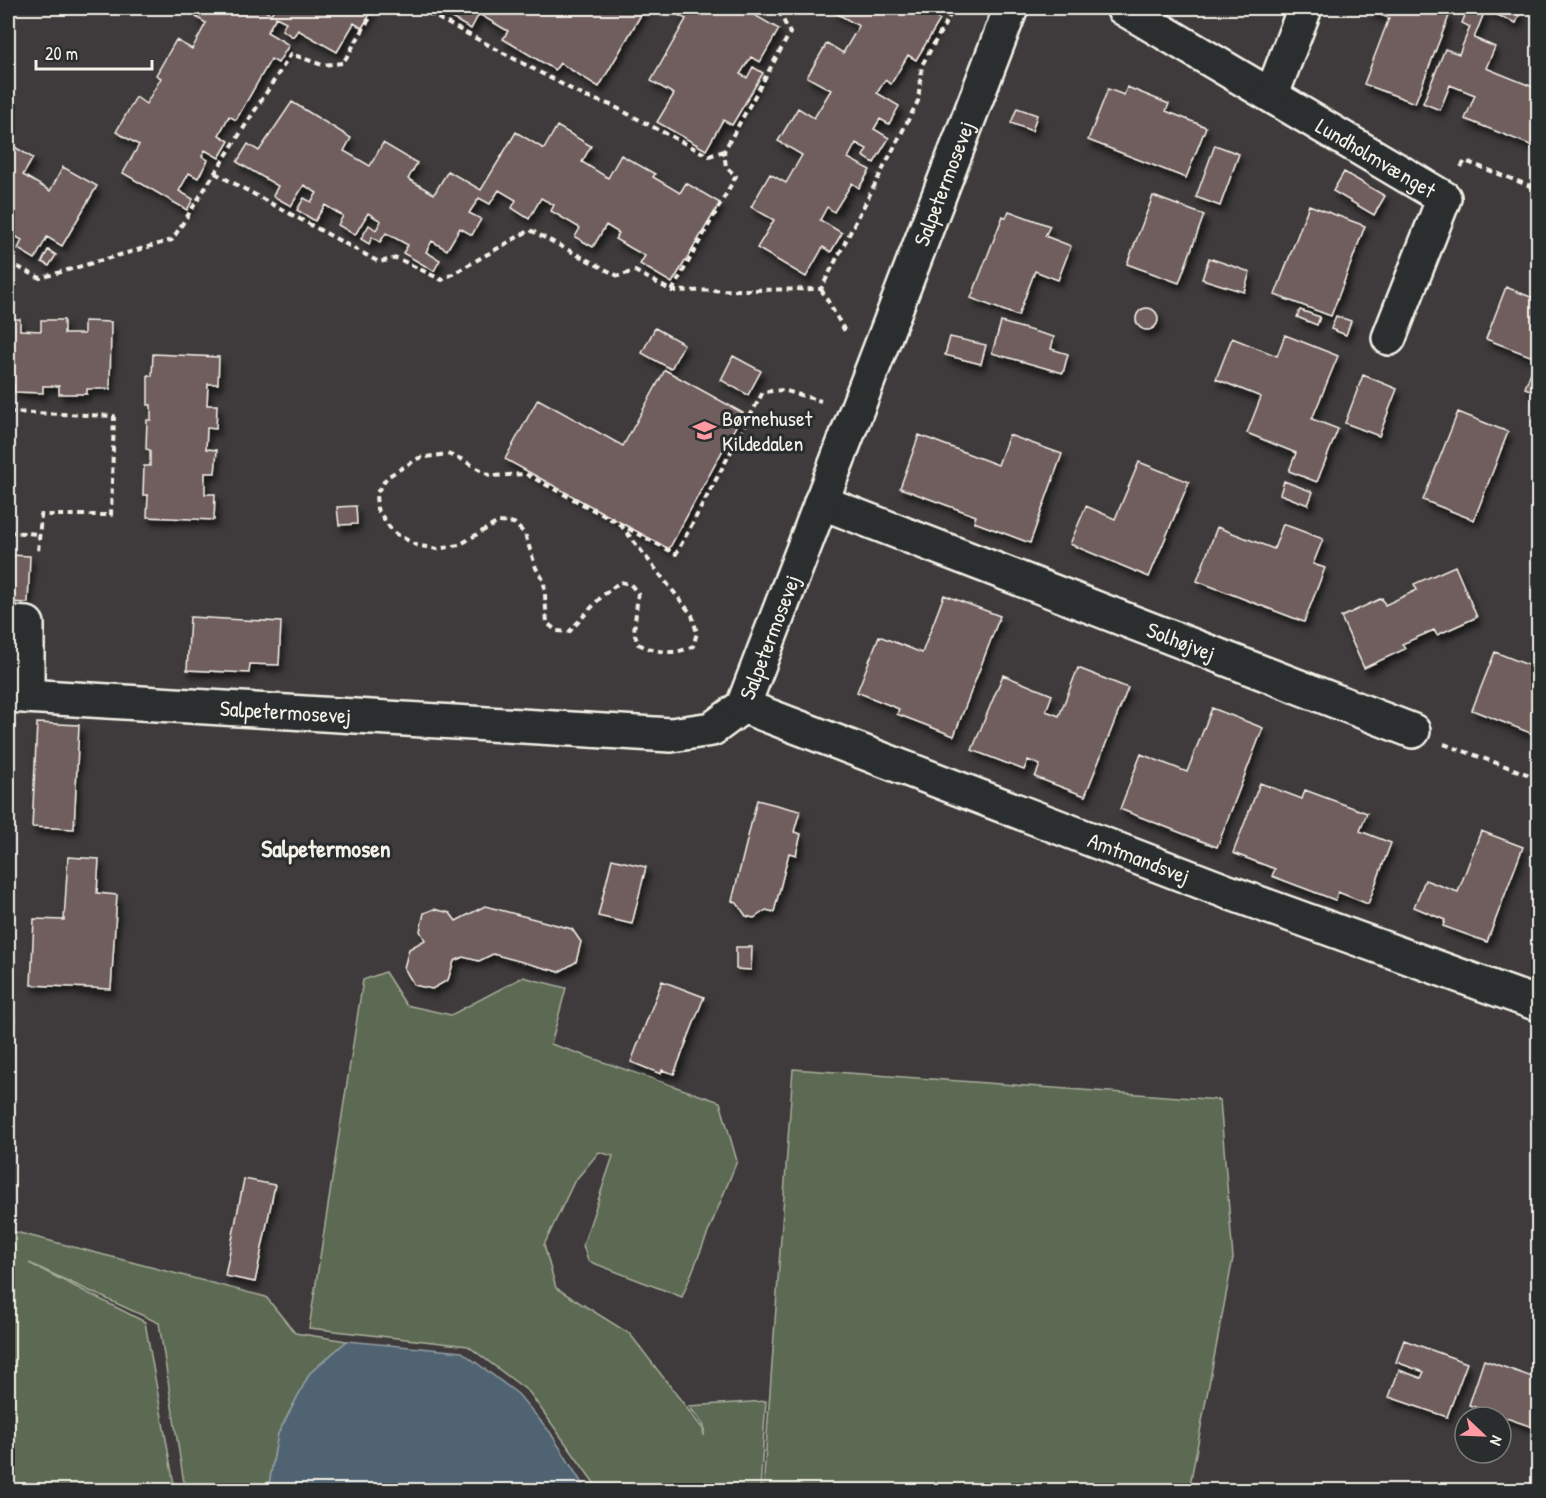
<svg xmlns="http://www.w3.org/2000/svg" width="1546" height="1498" font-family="'Patrick Hand',sans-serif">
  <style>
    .green { fill: #5d6a52; stroke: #a8ae9d; stroke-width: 1.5 }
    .water { fill: #506373; stroke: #929ca2; stroke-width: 1.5 }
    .building { fill: #705d5d; stroke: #f4f1e8; stroke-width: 1.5; filter: url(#shadow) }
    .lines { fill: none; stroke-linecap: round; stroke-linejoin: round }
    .street-casing { stroke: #f4f1e8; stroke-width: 38 }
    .path { stroke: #f4f1e8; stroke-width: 4; stroke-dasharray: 6 4.5; stroke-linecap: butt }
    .street { stroke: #2a2d2e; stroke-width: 33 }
    .labels { text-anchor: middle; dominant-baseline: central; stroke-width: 6; stroke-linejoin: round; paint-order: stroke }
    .street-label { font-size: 22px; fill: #f4f1e8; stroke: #2a2d2e }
    .poi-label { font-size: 22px; fill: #f4f1e8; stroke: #2a2d2e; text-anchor: start }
    .neighbourhood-label { font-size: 24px; font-weight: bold; fill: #f4f1e8; stroke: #2a2d2e }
  </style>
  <defs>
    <filter id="shadow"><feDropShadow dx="3.5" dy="6" stdDeviation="3" flood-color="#0009"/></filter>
  </defs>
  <rect width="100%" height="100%" fill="#3f3b3c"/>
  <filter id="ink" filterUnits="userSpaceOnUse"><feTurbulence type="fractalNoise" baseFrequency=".0167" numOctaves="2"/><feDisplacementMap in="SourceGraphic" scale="12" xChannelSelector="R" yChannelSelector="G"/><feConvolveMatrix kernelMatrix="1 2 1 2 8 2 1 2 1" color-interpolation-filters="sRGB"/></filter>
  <g filter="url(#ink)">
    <!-- green -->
    <path class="green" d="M385,972L406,1005L451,1015L523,977L566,988L551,1044L720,1102L737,1161L682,1297L588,1261L583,1245L613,1156L599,1152L574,1182L544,1245L556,1288L630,1334L703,1429L704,1436V1426L689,1406L766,1401L760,1490H599L529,1392L468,1346L309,1328L363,980Z
      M8,1018H15L8,1152Z
      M793,1069L1220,1100L1233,1258L1189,1490H763Z
      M8,1230L266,1297L295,1333L347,1341L310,1373L278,1434L268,1490H185L159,1323L29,1263L145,1322L175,1490H8Z"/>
    <!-- water -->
    <path class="water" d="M347,1341L462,1352L518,1394L550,1432L586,1490H268L278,1434L310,1373Z"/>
    <!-- building -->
    <path class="building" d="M201,8H259L271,14L275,8L373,9L362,28L354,23L337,52L298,30L293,37L282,30L286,22L276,17L267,32L289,45L278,63L271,59L236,120L229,116L219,135L229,141L219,158L205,150L202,156L208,160L198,178L189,173L179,191L193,199L187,210L123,173L139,145L116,132L136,97L146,104L161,78L156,75L176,40L192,49L206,23L196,17Z
      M441,8H645L599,87L560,63L555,70L503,39L508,31L479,14L471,29L439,11Z
      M683,8H742L779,29L760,62L751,57L740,74L747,78L753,67L763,73L732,125L723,120L706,150L657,122L674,94L651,81L686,19L678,15Z
      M837,8H927L925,11L940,20L916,60L908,55L891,84L885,80L877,93L899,106L889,124L880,119L874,129L889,138L874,163L863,156L867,149L856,143L848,158L870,170L859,188L852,183L834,212L827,207L820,220L842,233L831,252L823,247L806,277L757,248L774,220L751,207L770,174L786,183L802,155L778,141L798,108L814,118L831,90L807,77L827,43L843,53L859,26L834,12Z
      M1369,8H1426L1449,16L1415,103L1364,84L1389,18L1368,10Z
      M1468,8H1486L1474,38L1495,47L1486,68L1538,89V148L1465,119L1475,95L1450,85L1440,110L1423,103L1445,49L1459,54L1470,27L1462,23Z
      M1491,8H1522L1516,23L1490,12Z
      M1127,87L1169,104L1166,111L1206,127L1186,178L1088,140L1108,89L1124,95Z
      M292,102L351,138L344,151L370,166L383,143L417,163L408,179L434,194L448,171L481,190L516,132L544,149L557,126L591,146L582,162L608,178L621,155L655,174L653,177L680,193L686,183L720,203L672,283L640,264L645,256L615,239L619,233L606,225L593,247L575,237L580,228L551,211L554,205L541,198L529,219L512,208L516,200L499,190L490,204L479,198L469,213L481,219L472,235L460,228L447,250L432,241L426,252L440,260L434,271L403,253L408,245L386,233L380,242L372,237L369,244L361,239L369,225L376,230L381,221L368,213L355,235L338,225L343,216L325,205L315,221L297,210L304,198L311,202L317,193L304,185L291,206L273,196L278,186L237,162L248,144L259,151Z
      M1017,108L1037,115L1032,131L1011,123Z
      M8,143L33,158L23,175L50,191L63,167L97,186L62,246L47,237L35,259L18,249L22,240L8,232Z
      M1215,145L1239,154L1220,206L1196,197Z
      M1344,172L1385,196L1374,215L1333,191Z
      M1153,196L1204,215L1179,283L1127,264Z
      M1309,205L1365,226L1331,316L1275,295Z
      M1009,211L1050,226L1045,236L1071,246L1058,280L1035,271L1018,316L971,298L1003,216L1006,218Z
      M48,250L56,255L49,266L42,262Z
      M1209,258L1250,272L1244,292L1202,279Z
      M1506,287L1538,300V359L1486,339Z
      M1136 319a11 11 0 1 1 22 0a11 11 0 1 1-22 0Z
      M1300,310L1320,317L1317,325L1297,317Z
      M1336,316L1351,321L1346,335L1331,329Z
      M8,319H20V330L41,331V320H64V334H84V321L111,322L110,389H87V394H59V386H43V393L14,392V385H8Z
      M1001,322L1054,337L1051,349L1068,354L1063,373L992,353Z
      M655,328L684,344L671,369L642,353Z
      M1285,335L1338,356L1312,419L1338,429L1317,482L1289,471L1296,453L1247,433L1261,397L1216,379L1232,338L1277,356Z
      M950,337L986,345L981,364L945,355Z
      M153,354L219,357L218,384H208L207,405H217L216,429L207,428L206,449L217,450L215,473H205V494H215L214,520L147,517L148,495H143L144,466H150V450L146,449L147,420H151V405H148V375L152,376Z
      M733,356L761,371L748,395L721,380Z
      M1534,364L1538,366V393L1525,388Z
      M665,370L743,413L669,549L505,459L538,399L623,446Z
      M1363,375L1397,389L1379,436L1345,423Z
      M1458,412L1508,432L1474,520L1423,500Z
      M919,435L998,465L1009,435L1062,454L1030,543L974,522L976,516L900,488Z
      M1139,462L1189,482L1149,577L1070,544L1086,506L1115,519Z
      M1284,481L1313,492L1308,505L1280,494Z
      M356,506L357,524L339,525L337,507Z
      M1283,524L1323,539L1313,564L1325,568L1304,622L1197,581L1217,527L1274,549Z
      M8,555L30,556L28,603L8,602Z
      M1455,566L1477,617L1437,635L1434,630L1402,644L1405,649L1364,668L1341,617L1382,598L1385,605L1417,590L1414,584Z
      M944,595L1000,616L954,736L897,714L899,709L857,692L879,636L922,653Z
      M190,617L281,622L279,665L250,664L249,673L187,670Z
      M1495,652L1538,669V736L1472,710Z
      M1078,668L1128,688L1085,796L1035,777L1040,765L1028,760L1024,770L972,750L1003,675L1052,695L1046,711L1059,716Z
      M1212,708L1263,728L1217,847L1120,809L1141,754L1187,772Z
      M37,723L79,725L74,829L32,827Z
      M1260,783L1302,799L1305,790L1367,813L1360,831L1391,843L1368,904L1338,892L1335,900L1272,876L1275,869L1233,853Z
      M757,800L800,811L794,832L801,834L796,855L789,853L774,912L766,910L754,918L746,916L737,903L732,901Z
      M1481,831L1523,847L1487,942L1443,926L1445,920L1414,907L1425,880L1458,892Z
      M68,857L99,859L97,893L117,895L111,989L31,985L34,919L64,920Z
      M612,859L646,867L632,924L598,916Z
      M485,906L572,929L581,942L576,962L559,972L493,954L479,961L463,957L454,961L448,980L432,989L414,985L404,968L409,949L425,940L420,931L424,913L434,909L450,913L456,921Z
      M736,947H752L751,970L736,969Z
      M662,981L704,997L674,1074L662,1070L661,1074L631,1062Z
      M244,1179L275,1185L255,1282L225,1276Z
      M1404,1340L1467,1363L1447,1417L1389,1397L1399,1370L1421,1378L1424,1372L1396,1362Z
      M1484,1360L1538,1379V1429L1469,1405Z"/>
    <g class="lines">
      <defs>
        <g id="street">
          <path id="s1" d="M1123,8L1444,198L1389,338"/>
          <path d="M1272,94L1305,8"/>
          <path id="s2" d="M821,502L1413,731"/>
          <path d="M8,623L27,624V696"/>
          <path id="s3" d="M8,695L671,735L712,729L743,706L1011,8"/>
          <path id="s4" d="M743,706L1228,892L1538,1004"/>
        </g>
      </defs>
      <!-- street casing -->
      <use href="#street" class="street-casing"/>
      <!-- path -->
      <path class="path" d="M419,8L586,97L611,105L709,156L724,151
        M1461,167L1465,161L1538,189
        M215,173L379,262L397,258L442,280L530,230L618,276L635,271L672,291L821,289L918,101L922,65L954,8
        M8,262L40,278L172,240L291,54L322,65L343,63L376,8
        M821,289L846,333
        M672,291L736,176L726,167L724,151L790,33L777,8
        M8,412L114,416L111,515H41L38,552
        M620,524L692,615L697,633L693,646C674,656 657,652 638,644L634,632L638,593L630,584L620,582L602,596L569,632L557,631L547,623L544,581L536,568L525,534L514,523L498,522L459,545L437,549L416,545L393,532L377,509L376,494L387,477L419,458L447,454L461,459L491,476L526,474L676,554L763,392L783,390L821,401
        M8,532L39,534
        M1444,744L1538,778"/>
      <!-- street -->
      <use href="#street" class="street"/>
    </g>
  </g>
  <!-- icons -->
  <defs>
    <symbol id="school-bare" viewBox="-9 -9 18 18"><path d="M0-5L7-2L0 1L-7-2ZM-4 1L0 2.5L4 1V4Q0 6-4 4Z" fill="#ff9aa2" stroke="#2a2d2e" stroke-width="2.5" paint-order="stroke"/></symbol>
  </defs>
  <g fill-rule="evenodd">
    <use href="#school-bare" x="688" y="414" width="33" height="33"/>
  </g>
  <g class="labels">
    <!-- street labels -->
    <g class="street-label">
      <text stroke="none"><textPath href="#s1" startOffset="294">Lundholmvænget</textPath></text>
      <text stroke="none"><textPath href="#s3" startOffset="1304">Salpetermosevej</textPath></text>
      <text stroke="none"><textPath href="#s3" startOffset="818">Salpetermosevej</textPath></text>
      <text stroke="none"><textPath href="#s2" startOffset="386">Solhøjvej</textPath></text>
      <text stroke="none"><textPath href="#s3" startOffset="278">Salpetermosevej</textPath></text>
      <text stroke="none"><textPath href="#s4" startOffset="424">Amtmandsvej</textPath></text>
    </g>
    <!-- poi labels -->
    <g class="poi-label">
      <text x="722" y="418">Børnehuset<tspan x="722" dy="25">Kildedalen</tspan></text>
    </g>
    <!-- neighbourhood labels -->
    <g class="neighbourhood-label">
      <text x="326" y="848">Salpetermosen</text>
    </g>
  </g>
  <!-- margin -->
  <rect width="1546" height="1498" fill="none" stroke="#2a2d2e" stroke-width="30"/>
  <rect x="15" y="15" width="1516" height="1468" fill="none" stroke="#f4f1e8" stroke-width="2" filter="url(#ink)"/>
  <!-- north arrow -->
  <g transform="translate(1483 1435) rotate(113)"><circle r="28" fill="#2a2d2e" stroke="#7b7b78" stroke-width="1.5"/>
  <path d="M0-4.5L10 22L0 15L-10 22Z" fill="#ff9aa2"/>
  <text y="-9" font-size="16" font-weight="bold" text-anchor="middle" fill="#f4f1e8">N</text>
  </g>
  <!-- scale -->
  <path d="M36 60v9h116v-9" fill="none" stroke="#f4f1e8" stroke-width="3"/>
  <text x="45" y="60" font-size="18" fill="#f4f1e8" stroke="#2a2d2e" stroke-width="4.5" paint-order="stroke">20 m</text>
</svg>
